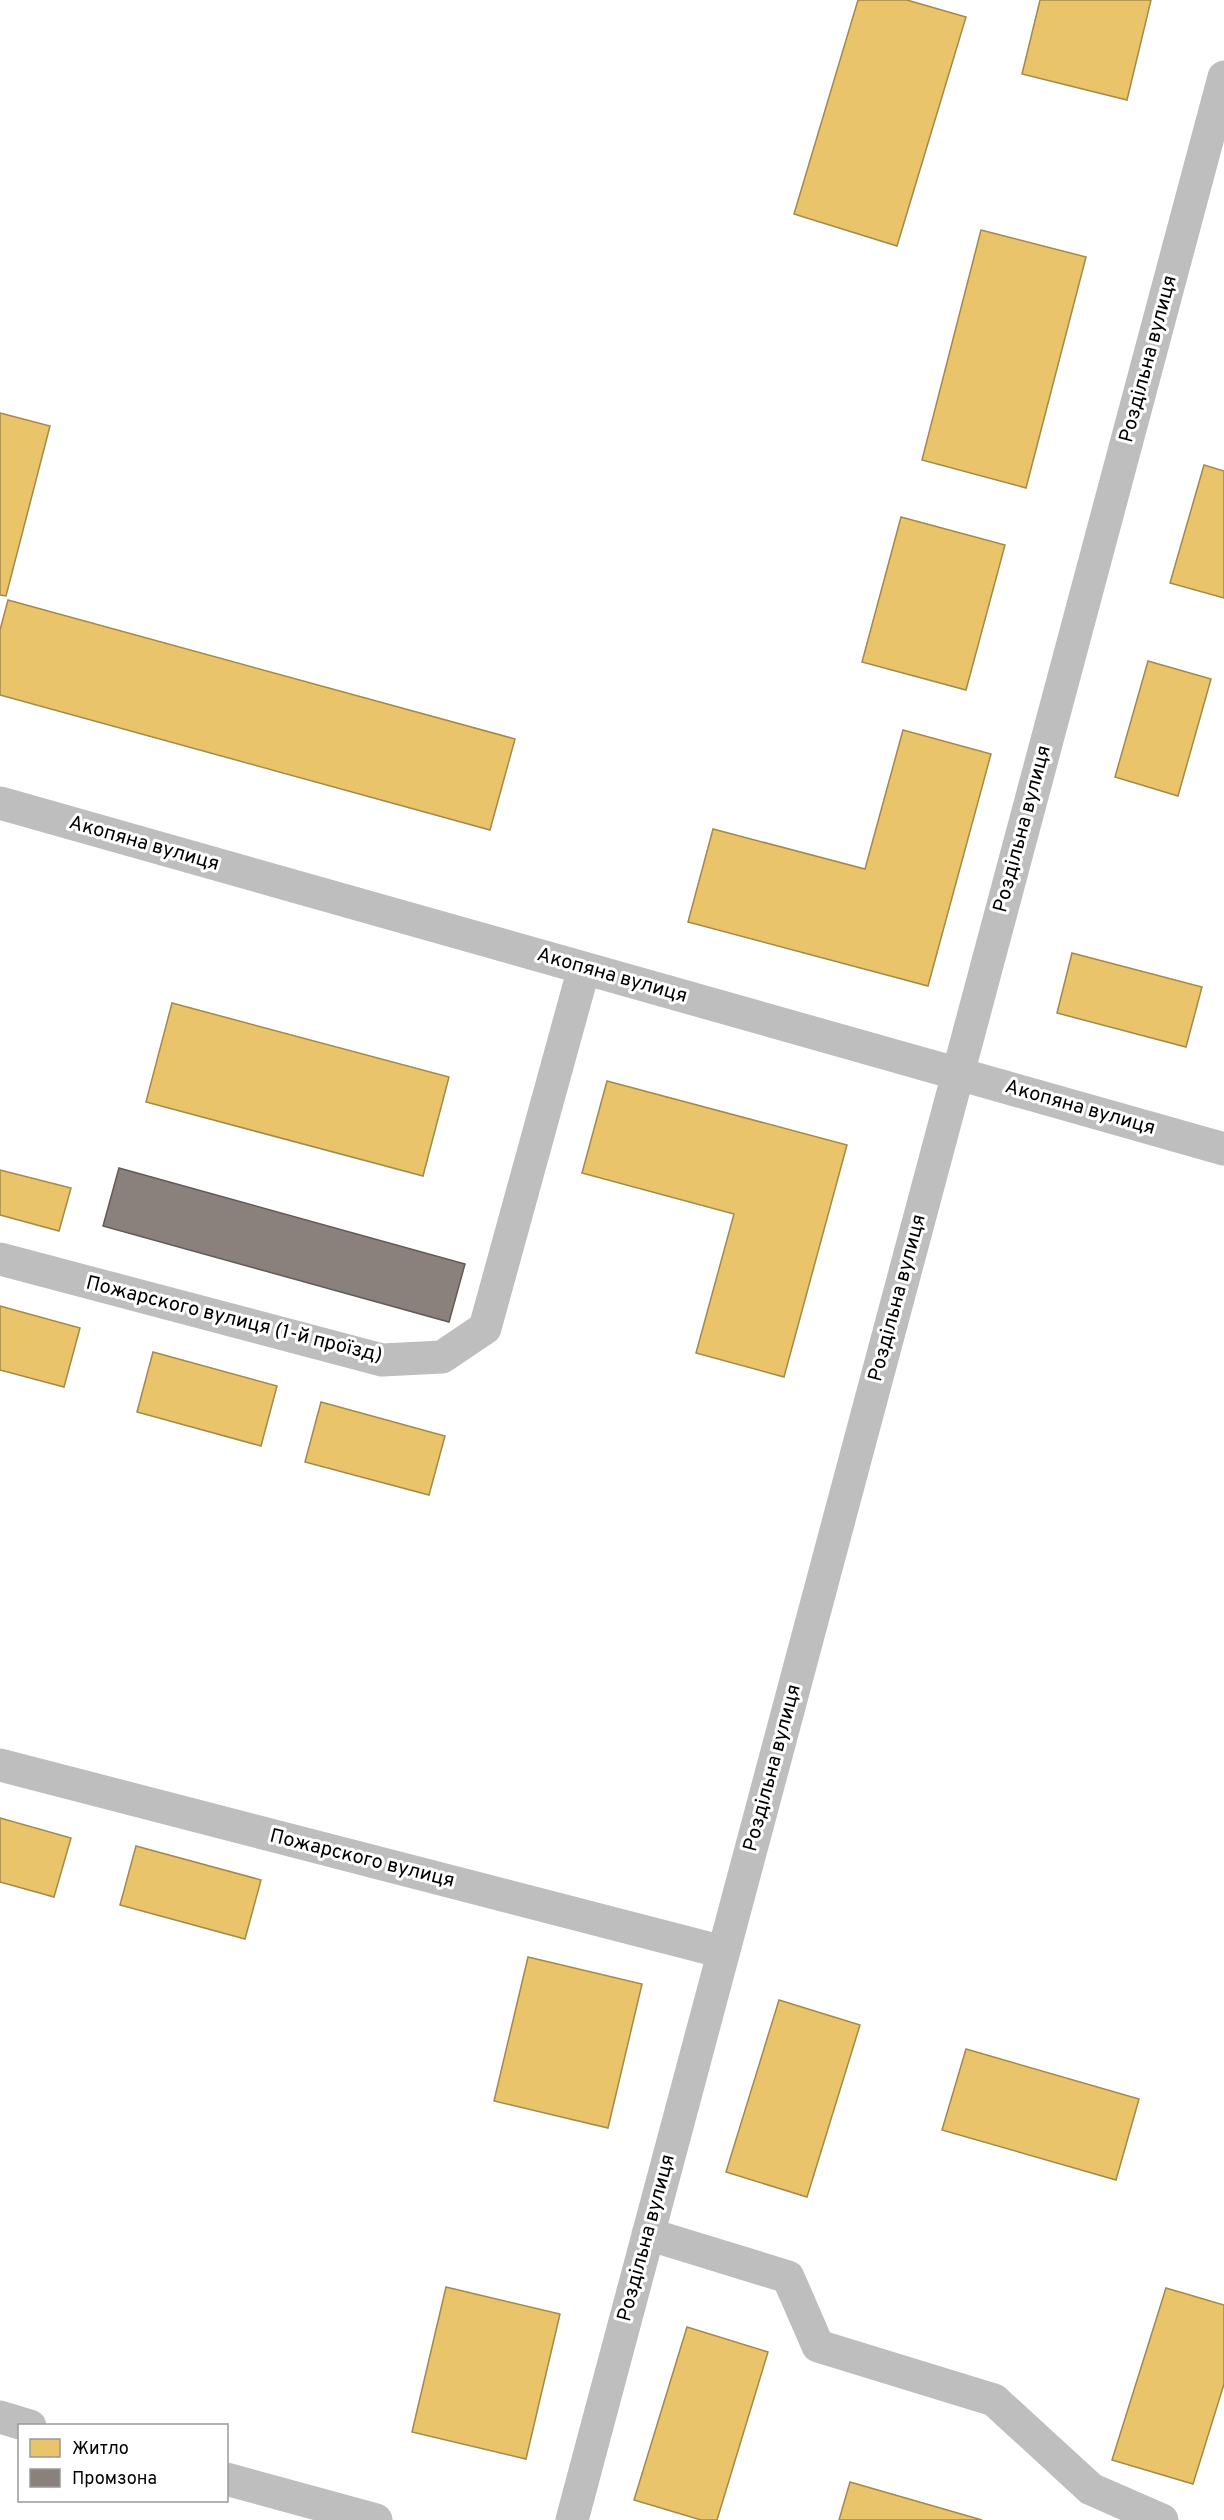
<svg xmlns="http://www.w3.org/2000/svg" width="1224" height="2520" font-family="Overpass,sans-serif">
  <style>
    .homes { fill: #e9c46a; stroke: #a3894a; stroke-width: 1.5 }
    .industry { fill: #8a817c; stroke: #615a57; stroke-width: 1.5 }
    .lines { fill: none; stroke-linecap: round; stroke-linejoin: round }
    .minor { stroke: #bebebe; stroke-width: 33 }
    .labels { text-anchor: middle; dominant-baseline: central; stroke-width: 6; stroke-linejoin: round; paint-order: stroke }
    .street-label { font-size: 20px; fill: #000; stroke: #fff }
  </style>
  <rect width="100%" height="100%" fill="#fff"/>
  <!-- homes -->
  <path class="homes" d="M858,0H907L966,17L897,246L794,214Z
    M1040,0H1151L1127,100L1022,74Z
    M981,230L1086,257L1026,488L922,460Z
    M0,413L50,426L6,596L0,595Z
    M1204,465L1224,471V598L1170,583Z
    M901,517L1005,545L966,690L862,662Z
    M8,600L515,739L490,830L0,695V630Z
    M1148,661L1211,679L1178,796L1115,777Z
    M903,730L991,754L928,986L688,922L713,829L865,869Z
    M1072,953L1202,987L1186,1047L1057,1013Z
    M172,1003L449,1077L423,1176L146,1102Z
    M607,1081L847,1145L784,1377L696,1353L734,1214L582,1173Z
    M0,1170L71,1188L59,1231L0,1215Z
    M0,1306L80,1328L64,1387L0,1370Z
    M153,1352L277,1386L261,1446L137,1412Z
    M321,1402L445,1436L429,1495L305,1462Z
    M0,1818L71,1838L54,1897L0,1882Z
    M136,1846L261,1880L245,1939L120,1905Z
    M528,1957L642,1984L608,2128L494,2101Z
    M779,2000L860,2025L807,2197L726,2172Z
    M966,2049L1139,2099L1116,2180L942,2130Z
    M446,2287L560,2314L526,2459L412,2432Z
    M1166,2288L1224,2305V2384L1193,2484L1112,2460Z
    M687,2327L768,2352L717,2520H701L634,2500Z
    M850,2482L982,2520H839Z"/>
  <!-- industry -->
  <path class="industry" d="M119,1168L465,1264L449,1322L103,1226Z"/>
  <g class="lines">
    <!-- minor -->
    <path class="minor" d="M0,803L1224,1149
      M0,1259L382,1360L442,1357L485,1328L584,968
      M0,1765L723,1952
      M648,2234L788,2277L818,2346L994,2400L1091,2489L1162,2520
      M0,2417L30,2426
      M226,2479L376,2520
      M572,2520L1224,77"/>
  </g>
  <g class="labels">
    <!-- street labels -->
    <g class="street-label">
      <text transform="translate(1149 359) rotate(-75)">Роздільна вулиця</text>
      <text transform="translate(1023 829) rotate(-75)">Роздільна вулиця</text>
      <text transform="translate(144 844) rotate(16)">Акопяна вулиця</text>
      <text transform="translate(612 976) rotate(16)">Акопяна вулиця</text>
      <text transform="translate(1080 1108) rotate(16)">Акопяна вулиця</text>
      <text transform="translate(898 1298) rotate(-75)">Роздільна вулиця</text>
      <text transform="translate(234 1320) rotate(14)">Пожарского вулиця (1-й проїзд)</text>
      <text transform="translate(773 1768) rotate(-75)">Роздільна вулиця</text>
      <text transform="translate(362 1859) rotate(14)">Пожарского вулиця</text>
      <text transform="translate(647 2238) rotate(-75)">Роздільна вулиця</text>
    </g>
  </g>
  <!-- legend -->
  <rect x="18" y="2424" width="210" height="78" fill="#ffffff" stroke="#999999" stroke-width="1.5"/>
  <rect x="30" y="2439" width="30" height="18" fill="#e9c46a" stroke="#999999" stroke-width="1.5"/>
  <text x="72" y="2454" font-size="18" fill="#000000">Житло</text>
  <rect x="30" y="2469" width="30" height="18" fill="#8a817c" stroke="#999999" stroke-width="1.5"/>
  <text x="72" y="2484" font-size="18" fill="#000000">Промзона</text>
</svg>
